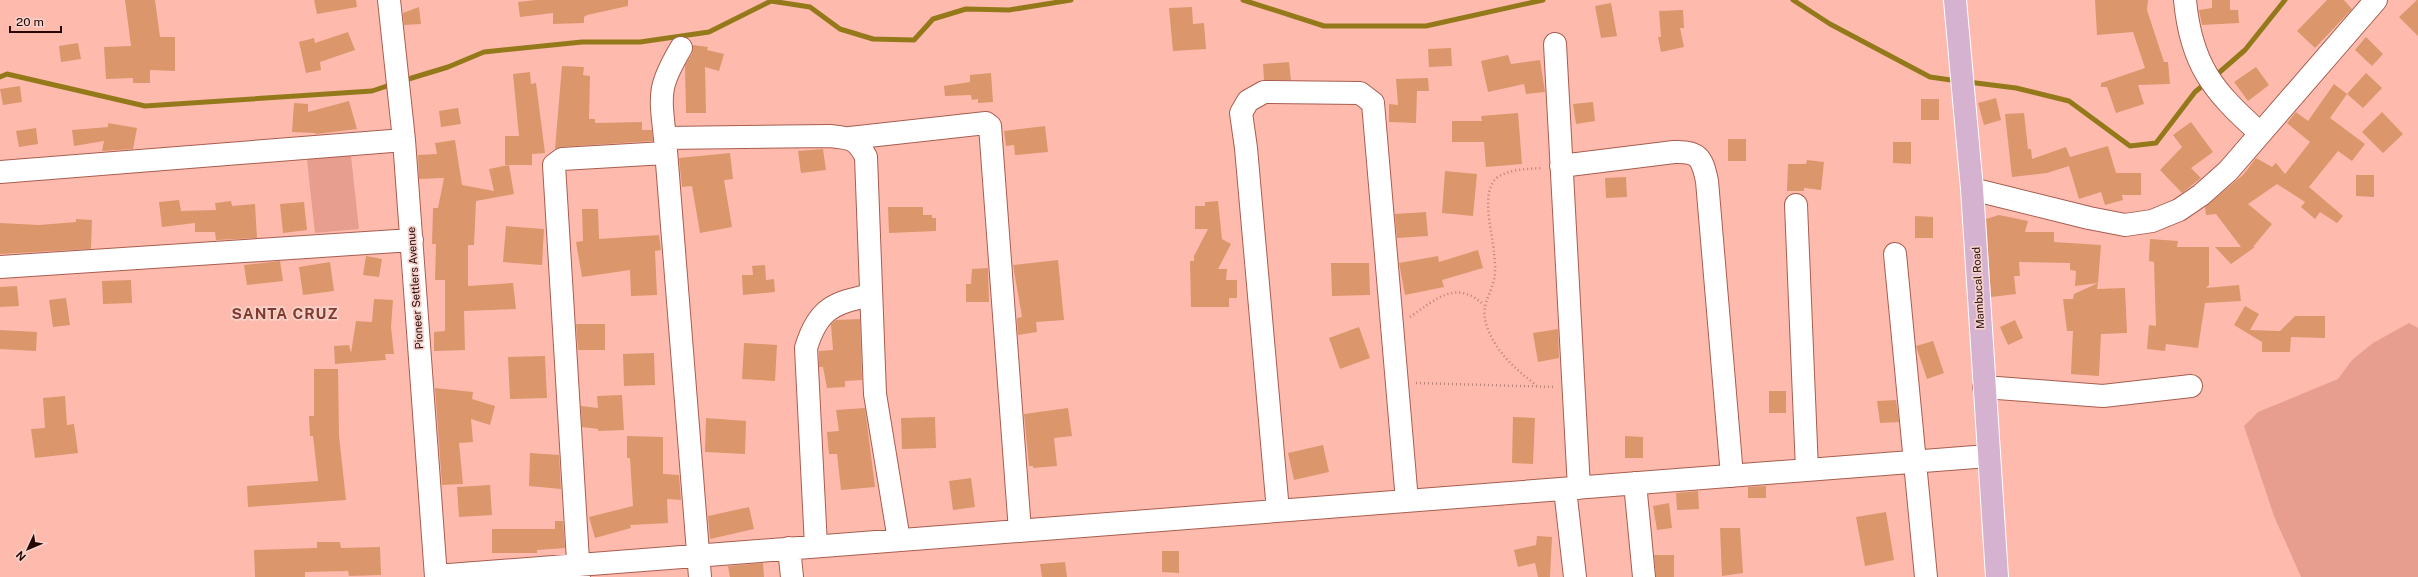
<svg xmlns="http://www.w3.org/2000/svg" width="2418" height="577" font-family="'Public Sans',sans-serif">
  <style>
    .green { fill: #e79e8f }
    .lines { fill: none; stroke-linecap: round; stroke-linejoin: round }
    .stream { stroke: #94791b; stroke-width: 5 }
    .building { fill: #db966c }
    .minor-casing { stroke: #a85d4f; stroke-width: 24 }
    .major-casing { stroke: #fff; stroke-width: 24 }
    .path { stroke: #b98278; stroke-width: 2.5; stroke-dasharray: 1 3; stroke-linecap: butt }
    .minor { stroke: #fff; stroke-width: 22 }
    .major { stroke: #d4b2d0; stroke-width: 22 }
    .labels { text-anchor: middle; dominant-baseline: central; stroke-width: 3.5; stroke-linejoin: round; paint-order: stroke }
    .street-label { font-size: 11px; fill: #240704; stroke: #f5d2cb }
    .district-label { font-size: 15px; font-weight: bold; letter-spacing: 1px; fill: #823b2f; stroke: #f5d2cb }
  </style>
  <rect width="100%" height="100%" fill="#febbad"/>
  <!-- green -->
  <path class="green" d="M350,147L359,229L315,233L306,151Z
    M2409,323L2418,328V577H2301L2274,516L2244,426L2258,412L2338,379L2352,360L2373,343Z"/>
  <g class="lines">
    <!-- stream -->
    <path class="stream" d="M1243,0L1324,26H1426L1543,0
      M1793,0L1830,24L1930,77L1958,81
      M0,77L7,74L145,106L372,91L393,84
      M2214,77L2245,50L2285,0
      M402,81L448,67L484,52L582,42H640L709,32L771,1L810,7L840,29L873,39L914,40L933,19L966,9L1009,10L1071,0
      M1968,82L2016,88L2069,101L2130,146L2156,143L2195,92L2206,83"/>
  </g>
  <!-- building -->
  <path class="building" d="M125,0H155L160,37H175V71L150,70V83H133V78L106,79L104,47L131,46Z
    M314,0H356L357,7L317,14Z
    M536,0H628V6L587,15L584,17V23L553,24V13L520,17L518,2Z
    M2095,0H2148L2147,10L2164,62H2168L2170,84L2138,85L2144,104L2116,113L2107,87H2101V83L2145,68L2133,32L2097,35Z
    M2212,0H2230V10H2238L2239,23L2202,25L2199,10L2212,8Z
    M2327,0H2344L2352,9L2315,48L2297,31Z
    M2417,0H2418V36L2399,17Z
    M1611,3L1617,36L1601,38L1595,6Z
    M419,7L421,24L404,25L403,13Z
    M1192,7L1193,24L1204,23L1206,49L1173,51L1169,8Z
    M1683,10L1684,28H1680L1684,47L1661,52L1658,37H1661L1659,11Z
    M348,32L355,50L320,62L321,70L306,73L299,42L314,38L315,43Z
    M2366,37L2383,54L2372,66L2355,50Z
    M78,43L81,59L61,62L59,46Z
    M693,45L708,47L707,50L724,54L719,71L705,67L706,113H686L685,65L692,54Z
    M1451,48L1452,66L1429,67L1428,49Z
    M1508,55L1511,64L1540,60L1545,92L1526,94L1524,84L1488,92L1481,61Z
    M1289,62L1291,80H1264L1263,64Z
    M562,66L584,67L583,75L590,76L589,119H595V123L642,122V130H652L653,141L561,147L555,149Z
    M2256,67L2269,85L2248,101L2234,82Z
    M530,72L531,84L536,83L545,153L532,154V165H505V136H519L513,74Z
    M991,73L993,102L978,103V99L972,100L971,95L945,96L944,86L970,82V75Z
    M2366,73L2382,88L2363,108L2347,94Z
    M1428,78L1429,91H1417L1416,123L1389,122V104L1398,105L1396,79Z
    M2334,84L2347,94L2330,118L2365,144L2352,161L2338,151L2309,187L2343,216L2337,223L2320,212L2315,219L2301,207L2305,202L2277,184L2248,204L2272,224L2253,247H2255L2231,264L2215,247H2241L2216,214L2206,215L2205,207L2243,175L2256,158L2272,167L2276,163L2285,174L2310,142L2287,123L2296,112L2308,121Z
    M20,86L22,102L3,105L0,89Z
    M1996,98L2001,120L1984,125L1978,103Z
    M1921,99H1939V120H1921Z
    M349,101L357,129L316,134L315,133L292,132L294,103L308,104V112Z
    M1593,102L1595,121L1576,124L1573,104Z
    M458,108L461,124L441,127L439,111Z
    M2382,112L2403,134L2383,153L2362,132Z
    M1518,113L1522,164L1486,167L1484,142H1452V121H1482L1481,116Z
    M2024,113L2028,149H2031L2032,159L2066,147L2070,157L2108,146L2116,173H2141V195H2122L2123,200L2105,205L2101,192L2079,199L2069,166L2047,173L2012,177L2005,114Z
    M2191,122L2213,152L2191,168L2201,178L2182,193L2160,170L2182,147L2173,135Z
    M108,123L137,128L133,149L102,151L104,141L74,146L72,130L108,127Z
    M1045,126L1048,152L1015,155L1014,145L1006,146L1004,131Z
    M36,128L38,144L19,147L16,131Z
    M1728,139H1746V161H1728Z
    M455,140L462,185L494,191L489,169L509,165L514,194L476,201L474,245H468V286L513,283L516,309L464,311L465,350L434,351V332L445,331V280H435L436,244H432L433,208H438L444,178L419,179L418,155L437,154L435,143Z
    M1893,142H1911V164L1893,163Z
    M823,149L826,170L801,173L798,151Z
    M730,153L733,179L724,180L732,227L700,233L692,186L682,187L679,158Z
    M1807,160L1824,162L1821,190L1804,188V191H1787L1788,164H1806Z
    M1445,171L1477,174L1473,216L1442,213Z
    M2356,175H2374V197L2356,196Z
    M1626,177L1627,197L1606,198L1605,178Z
    M179,200L181,211L216,210L215,203L231,201L232,206L255,204L257,238L216,240L215,232H195V223L162,227L159,202Z
    M1218,201L1222,239L1231,244L1218,269H1227L1226,280H1237V298H1229V307H1191L1190,261H1194V256L1208,229H1195V206H1205V202Z
    M304,202L307,230L283,233L280,204Z
    M888,207H923V215H932V218H936V231L889,233Z
    M582,209H598L599,239L659,235L661,250L655,251L657,295L631,296L630,270L582,277L576,242L583,241Z
    M1426,212L1428,236L1397,238L1395,214Z
    M1999,215L2028,221L2025,232H2054V242L2101,245L2098,283L2075,286L2076,271L2070,270V263L2019,262L2020,276H2014L2016,294L1991,297L1986,219Z
    M1915,216L1933,217V238H1915Z
    M76,219L92,220L91,249L0,254V223L39,225L76,222Z
    M506,226L544,229L542,265L503,262Z
    M2150,239L2178,241L2177,247H2209V285L2206,288L2239,285L2241,301L2205,303L2198,348L2166,344L2165,351L2147,349L2149,325L2156,326L2154,262L2149,261Z
    M1478,250L1483,268L1442,280L1444,287L1405,295L1399,263L1438,256L1439,262Z
    M366,256L382,259L379,277L363,275Z
    M1058,260L1064,320L1036,322L1037,332L1018,335L1017,318L1022,317L1013,265Z
    M280,261L283,281L247,285L244,265Z
    M330,262L334,291L303,295L299,267Z
    M1331,263H1369L1370,295L1332,296Z
    M765,265L766,280L774,279L775,292L743,295L742,275H753L752,266Z
    M988,268L989,302H966V284H971L972,269Z
    M131,280L132,303L103,304L102,281Z
    M2098,283L2097,289L2125,288L2127,333L2101,334L2099,376L2071,374L2073,331H2067L2063,299H2073L2074,294Z
    M17,286L19,306L0,307V287Z
    M66,298L70,325L53,327L49,300Z
    M374,299L393,300L391,327L394,354H385L386,360L335,364L334,346L349,345L351,353L356,321L372,322Z
    M2245,306L2259,314L2250,330L2280,331L2295,316H2325V338L2291,337L2290,352H2262V342L2234,325Z
    M860,319L862,380L845,381V387L827,388L823,367H819V351L833,350L831,324L836,320Z
    M2015,320L2023,338L2008,345L2000,327Z
    M576,324H605V350H578Z
    M1359,327L1370,358L1340,369L1329,338Z
    M1558,329L1559,358L1538,362L1533,333Z
    M0,330L37,332L36,351L0,349Z
    M1933,341L1944,373L1927,379L1916,346Z
    M744,343L777,345L775,381L742,379Z
    M654,353L655,385L624,386L623,354Z
    M545,356L547,398L510,399L508,357Z
    M314,369H338L339,436L346,500L248,507L247,486L318,481L313,436H310L309,416H314Z
    M435,388L473,392L472,399L495,406L490,425L471,419L473,442L459,443L463,484L442,485Z
    M1769,391H1786V413H1769Z
    M622,395L624,430L598,431V429L582,427L581,406L598,408L597,396Z
    M65,396L67,425L74,424L78,453L35,458L31,429L45,428L43,398Z
    M1896,400L1899,422L1880,423L1877,401Z
    M865,408L875,487L841,490L837,454H829L827,432L839,431L836,410Z
    M1068,408L1072,436L1054,438L1057,466L1033,468V466H1029L1024,414Z
    M935,417L936,448L902,449L901,418Z
    M1513,417L1535,418L1533,464L1512,463Z
    M706,418L746,421L745,454L705,452Z
    M627,436L663,437V474L679,475L681,500L667,499L668,523L630,525L631,528L595,538L589,517L633,506L630,458H627Z
    M1625,436L1643,437V458H1625Z
    M1323,445L1329,472L1294,480L1288,453Z
    M530,453L559,455L561,489L529,486Z
    M971,478L975,507L953,510L949,481Z
    M490,485L492,515L459,517L457,487Z
    M1766,486V498H1748V487Z
    M1698,491L1699,509L1677,510L1676,493Z
    M1669,503L1672,528L1657,530L1653,506Z
    M749,507L754,529L710,539L708,516Z
    M1886,512L1894,560L1865,566L1856,517Z
    M555,521H563L565,548L537,550V553H492V529H555Z
    M1720,528H1740L1743,573L1722,576Z
    M1537,536L1552,537L1550,577H1538L1535,563L1518,567L1514,550L1536,545Z
    M317,542H340L341,548L380,547L381,575L349,576L348,571L305,572V577H255L254,550L317,548Z
    M1162,551H1179V573L1162,572Z
    M1654,555H1674V577H1656Z
    M1065,562L1067,577H1042L1040,564Z
    M763,563L764,577H730L728,566Z"/>
  <g class="lines">
    <defs>
      <path id="minor" d="M389,0L404,140L436,577
        M2185,0C2191,65 2213,91 2260,133
        M1555,44L1579,488
        M665,138C660,93 658,87 681,48
        M850,138L986,123L990,126L1020,531
        M1561,166L1674,152C1698,151 1702,157 1707,181L1732,476
        M0,172L404,140
        M1972,189L2089,218L2125,225L2152,221L2179,210L2201,195L2228,171L2376,0
        M1796,205L1807,470
        M1895,254L1926,577
        M0,267L412,240
        M1984,387L2103,396L2191,386
        M1635,483L1644,577
        M1565,489L1575,577
        M1278,511L1246,148L1241,113L1248,101L1264,92L1360,93L1373,103L1407,501
        M816,546L806,348C818,308 834,303 871,295
        M789,548L792,577
        M436,576L1988,456
        M579,577L554,165L562,159L665,153
        M700,577L665,138L830,136C850,138 857,138 866,157L875,394L899,540"/>
      <path id="major" d="M1955,0L1972,189L1997,577"/>
    </defs>
    <!-- minor casing -->
    <use href="#minor" class="minor-casing"/>
    <!-- major casing -->
    <use href="#major" class="major-casing"/>
    <!-- path -->
    <path class="path" d="M1410,317C1436,299 1456,279 1484,305
      M1416,383L1555,387
      M1537,386C1516,369 1497,354 1487,327C1480,306 1489,299 1494,280C1496,272 1495,261 1494,253C1493,234 1479,190 1498,177C1510,169 1528,169 1542,168"/>
    <!-- minor -->
    <use href="#minor" class="minor"/>
    <!-- major -->
    <use href="#major" class="major"/>
  </g>
  <g class="labels">
    <!-- street labels -->
    <g class="street-label">
      <text transform="translate(415 288) rotate(-94)">Pioneer Settlers Avenue</text>
      <text transform="translate(1978 288) rotate(-93)">Mambucal Road</text>
    </g>
    <!-- district labels -->
    <g class="district-label">
      <text x="285" y="313">SANTA CRUZ</text>
    </g>
  </g>
  <!-- north arrow -->
  <g transform="translate(28 549) rotate(226)" stroke="#f5d2cb" stroke-width="3" paint-order="stroke">
  <path d="M0-3L7 15L0 10L-7 15Z" fill="#240704"/>
  <text y="-6" font-size="11" font-weight="bold" text-anchor="middle" fill="#240704">N</text>
  </g>
  <!-- scale -->
  <path d="M10 26v6h51v-6" fill="none" stroke="#240704" stroke-width="2"/>
  <text x="16" y="26" font-size="12" fill="#240704" stroke="#f5d2cb" stroke-width="3" paint-order="stroke">20 m</text>
</svg>
